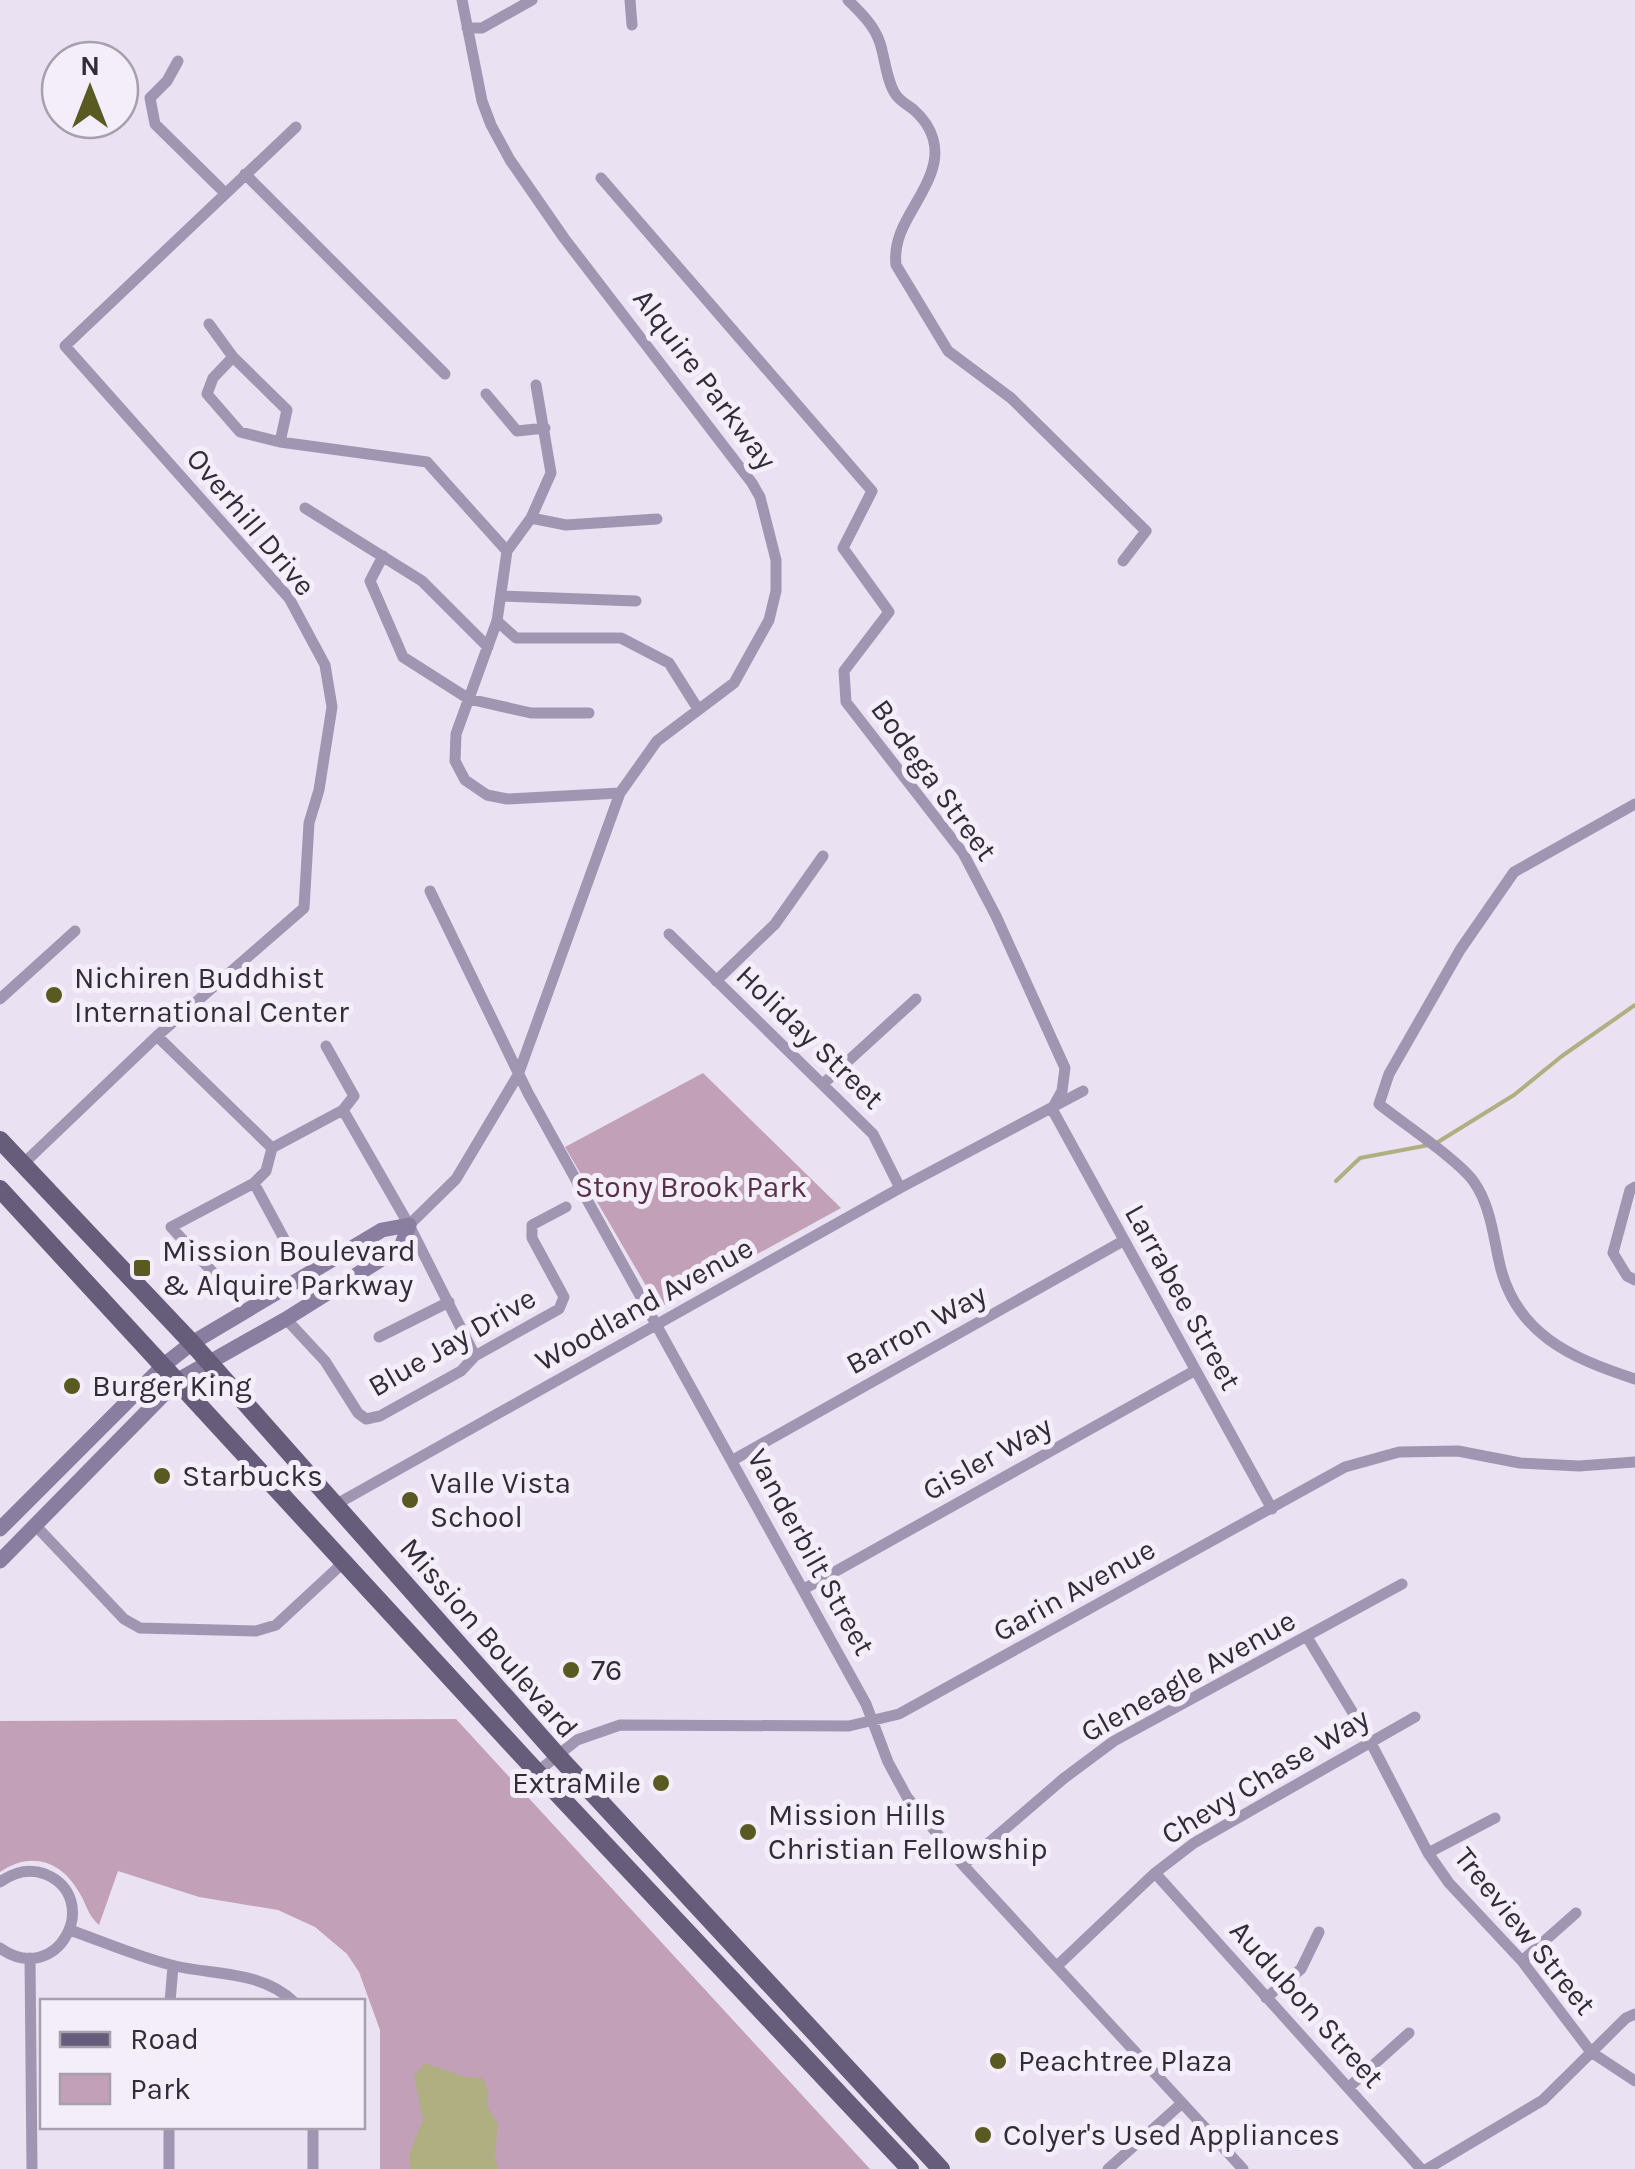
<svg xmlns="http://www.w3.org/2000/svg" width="1635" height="2169" font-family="Karla,sans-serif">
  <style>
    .green { fill: #c2a1b8 }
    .water { fill: #afaf81 }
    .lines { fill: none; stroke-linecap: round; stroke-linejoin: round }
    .stream { stroke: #afaf81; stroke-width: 4 }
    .minor { stroke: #a196b1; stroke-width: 11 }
    .secondary { stroke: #897e9f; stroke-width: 15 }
    .primary { stroke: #665d7b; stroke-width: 18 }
    .poi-dot { fill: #595a22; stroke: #f4eefa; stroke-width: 4 }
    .labels { text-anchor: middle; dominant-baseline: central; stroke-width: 10; stroke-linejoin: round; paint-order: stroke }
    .street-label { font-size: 30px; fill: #302c3a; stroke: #f4eefa }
    .poi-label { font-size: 30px; fill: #302c3a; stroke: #f4eefa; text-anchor: start }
    .park-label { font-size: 30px; fill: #57304a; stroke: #f4eefa }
  </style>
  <rect width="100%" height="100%" fill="#eae1f3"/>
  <!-- green -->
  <path class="green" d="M703,1073L841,1208L659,1308L565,1147Z
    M456,1719L870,2169H380V2030L359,1972L347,1954L315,1927L278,1910L199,1897L118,1871L99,1925C87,1914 87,1905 79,1892C61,1860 30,1851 0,1872V1721Z"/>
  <!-- water -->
  <path class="water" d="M425,2063L465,2077L483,2078L488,2091V2108L498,2124L495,2157L498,2169H410L409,2154L423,2120L414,2076Z"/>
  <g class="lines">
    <!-- stream -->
    <path class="stream" d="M1438,1142L1514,1095L1562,1056L1635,1005
      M1336,1181L1360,1158L1429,1145"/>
    <!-- minor -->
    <path class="minor" d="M630,0L632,25
      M848,0C861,13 874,25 880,43C885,59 887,83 896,95C900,101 909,106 914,110C933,127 940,149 931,173C920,205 892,229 896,265L948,351L1011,398L1146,531L1123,561
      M467,28H482L532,0
      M178,61L167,81L150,98L155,124L225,193
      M245,174L445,374
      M601,178L872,491L843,548L889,612L844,671L846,702L963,853L996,916L1065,1068L1062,1091L1052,1109L1272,1509
      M209,324L233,357L287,410L280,442L427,462L507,551
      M233,357L213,378L207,394L240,432L280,442
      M536,385L551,473L531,518L507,551L497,621L456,734L455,761L465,780L487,795L507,799L620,793
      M486,394L517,431L545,428
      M305,508L422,581L488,647
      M531,518L566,525L657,519
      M383,556L370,581L403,657L469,699L531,713H589
      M503,596L636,601
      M497,621L516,638H621L669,663L698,709
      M1635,804L1514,872L1460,950L1389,1074L1379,1104C1401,1122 1460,1161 1474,1182C1490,1205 1493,1234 1499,1261C1514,1333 1570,1358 1635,1379
      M430,891L528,1093L866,1704L888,1762L907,1797L963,1865L1243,2169
      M669,934L873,1134L900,1188
      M716,981L775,924L823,856
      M0,999L75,931
      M157,1036L272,1148
      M326,1046L354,1096L343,1110L409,1225L475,1356
      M824,1083L916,999
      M272,1148L343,1110
      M22,1165L157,1036L304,908L309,823L319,790L332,707L325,665L289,598L65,346L296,127
      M254,1183L289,1248
      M1635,1187L1630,1190L1613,1253L1627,1276L1635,1280
      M409,1225L456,1179L518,1075L620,793L657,741L734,683L769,620L776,591V560L760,497L752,483L564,238L510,160L491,125L482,101L462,0
      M229,1290L171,1227L254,1183L266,1171L272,1148
      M286,1319L325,1361L358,1413L366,1419L380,1416L461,1371L475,1356L559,1309L564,1297L532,1238V1225L566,1207
      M379,1337L449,1302
      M733,1460L1123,1241
      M335,1505L900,1188L1083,1091
      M35,1525L124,1619L140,1628L256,1631L276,1625L344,1562
      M804,1589L1194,1371
      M1307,1637L1370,1741L1428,1853L1449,1883L1522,1961L1591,2052L1635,2081
      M537,1772L577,1740L620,1725L849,1726L899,1714L1345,1467L1399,1452L1458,1451L1520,1463L1579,1466L1635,1462
      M1428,1853L1495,1818
      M963,1865L1063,1779L1114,1741L1402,1584
      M1155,1873L1421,2169
      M0,1882C14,1872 29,1868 45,1874C104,1898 58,1989 0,1948
      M70,1930C104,1942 140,1958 175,1966C215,1975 262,1971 294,2002
      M30,1958L32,2169
      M1522,1961L1576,1913
      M1057,1966L1155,1873L1194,1843L1415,1717
      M1266,1998L1301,1969L1319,1932
      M170,2002L173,1966
      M1349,2087L1409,2033
      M313,2126V2169
      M169,2169V2126
      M1108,2169L1181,2104
      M1427,2169L1543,2100L1626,2018L1635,2014"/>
    <!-- secondary -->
    <path class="secondary" d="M0,1529L164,1365L192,1343L382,1230L409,1225
      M0,1561L178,1380L286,1319L401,1247L409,1225"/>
    <!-- primary -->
    <path class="primary" d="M0,1140L192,1343L557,1755L941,2169
      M0,1189L537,1772L910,2169"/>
  </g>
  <!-- markers -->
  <g class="poi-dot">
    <circle cx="54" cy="995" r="10"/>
    <rect x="132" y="1258" width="20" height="20" rx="5"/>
    <circle cx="72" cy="1386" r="10"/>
    <circle cx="162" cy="1476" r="10"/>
    <circle cx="410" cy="1500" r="10"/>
    <circle cx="571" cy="1670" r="10"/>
    <circle cx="661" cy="1783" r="10"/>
    <circle cx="748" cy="1832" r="10"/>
    <circle cx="998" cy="2061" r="10"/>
    <circle cx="983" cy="2135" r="10"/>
  </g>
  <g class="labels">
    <!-- street labels -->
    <g class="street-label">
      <text transform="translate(705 379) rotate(53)">Alquire Parkway</text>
      <text transform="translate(251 522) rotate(50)">Overhill Drive</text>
      <text transform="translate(934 780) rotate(54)">Bodega Street</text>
      <text transform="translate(810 1037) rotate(44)">Holiday Street</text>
      <text transform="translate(1183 1297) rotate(61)">Larrabee Street</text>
      <text transform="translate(644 1304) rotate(-29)">Woodland Avenue</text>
      <text transform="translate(916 1329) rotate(-29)">Barron Way</text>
      <text transform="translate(452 1342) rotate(-30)">Blue Jay Drive</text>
      <text transform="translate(987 1458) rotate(-29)">Gisler Way</text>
      <text transform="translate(811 1552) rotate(61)">Vanderbilt Street</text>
      <text transform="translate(1074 1590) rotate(-29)">Garin Avenue</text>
      <text transform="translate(489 1638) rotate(49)">Mission Boulevard</text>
      <text transform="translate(1188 1676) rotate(-29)">Gleneagle Avenue</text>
      <text transform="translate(1265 1776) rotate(-31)">Chevy Chase Way</text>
      <text transform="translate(1525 1931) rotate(51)">Treeview Street</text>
      <text transform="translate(1307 2004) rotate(48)">Audubon Street</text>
    </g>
    <!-- poi labels -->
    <g class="poi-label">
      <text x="74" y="978">Nichiren Buddhist<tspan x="74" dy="34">International Center</tspan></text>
      <text x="162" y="1251">Mission Boulevard<tspan x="162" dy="34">&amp; Alquire Parkway</tspan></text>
      <text x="92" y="1386">Burger King</text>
      <text x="182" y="1476">Starbucks</text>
      <text x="430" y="1483">Valle Vista<tspan x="430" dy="34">School</tspan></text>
      <text x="591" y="1670">76</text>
      <text x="641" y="1783" text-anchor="end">ExtraMile</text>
      <text x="768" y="1815">Mission Hills<tspan x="768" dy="34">Christian Fellowship</tspan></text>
      <text x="1018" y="2061">Peachtree Plaza</text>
      <text x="1003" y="2135">Colyer's Used Appliances</text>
    </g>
    <!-- park labels -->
    <g class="park-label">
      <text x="691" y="1187">Stony Brook Park</text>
    </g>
  </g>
  <!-- legend -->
  <rect x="40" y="1999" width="325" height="130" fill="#f4eefa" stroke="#a6a0ad" stroke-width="2.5"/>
  <rect x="60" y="2032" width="50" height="15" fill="#665d7b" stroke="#a6a0ad" stroke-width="2.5"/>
  <text x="130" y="2049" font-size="30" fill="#302c3a">Road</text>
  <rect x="60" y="2074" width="50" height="30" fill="#c2a1b8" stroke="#a6a0ad" stroke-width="2.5"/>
  <text x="130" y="2099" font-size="30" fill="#302c3a">Park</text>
  <!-- north arrow -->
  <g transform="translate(90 90)"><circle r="48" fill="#f4eefa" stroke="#a6a0ad" stroke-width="2.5"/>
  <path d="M0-8L18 38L0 25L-18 38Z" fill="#595a22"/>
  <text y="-15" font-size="28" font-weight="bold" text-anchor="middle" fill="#302c3a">N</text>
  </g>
</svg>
